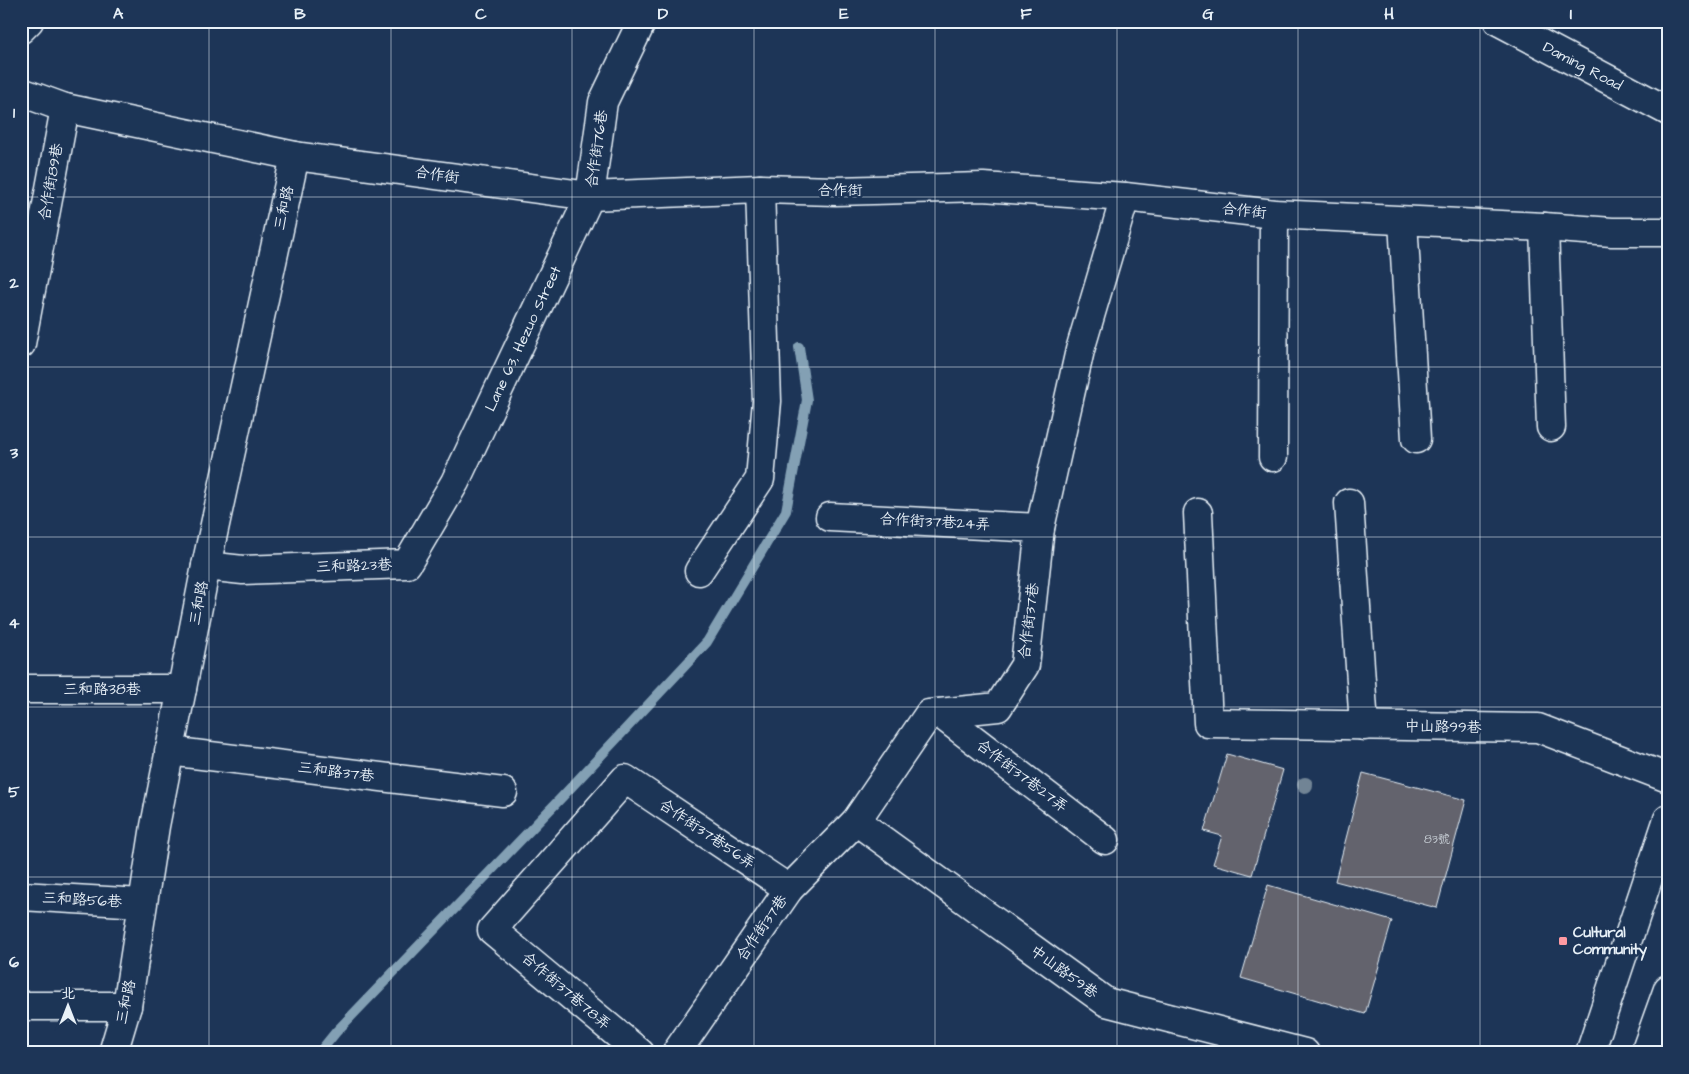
<svg xmlns="http://www.w3.org/2000/svg" width="1689" height="1074" font-family="'Architects Daughter','LXGW WenKai TC',sans-serif">
  <style>
    .lines { fill: none; stroke-linecap: round; stroke-linejoin: round }
    .stream { stroke: #83a0b4; stroke-width: 10 }
    .building { fill: #64646d; stroke: #e8f1f8 }
    .minor-casing { stroke: #e8f1f8; stroke-width: 31 }
    .major-casing { stroke: #e8f1f8; stroke-width: 31 }
    .minor { stroke: #1d3557; stroke-width: 28 }
    .major { stroke: #1d3557; stroke-width: 28 }
    .tree { fill: #718495 }
    .grid { fill: none; stroke: #e8f1f8; stroke-width: 1; stroke-opacity: 0.55 }
    .poi-dot { fill: #ff9aa2; stroke: #1d3557; stroke-width: 2 }
    .labels { text-anchor: middle; dominant-baseline: central; stroke-width: 5; stroke-linejoin: round; paint-order: stroke }
    .number-label { font-size: 12px; fill: #c7ced5 }
    .street-label { font-size: 15px; fill: #e8f1f8; stroke: #1d3557 }
    .poi-label { font-size: 15px; font-weight: bold; fill: #e8f1f8; stroke: #1d3557; text-anchor: start }
    .neatline { fill: none; stroke: #e8f1f8; stroke-width: 2 }
    .grid-label { font-size: 16px; text-anchor: middle; font-weight: bold; fill: #e8f1f8 }
  </style>
  <rect width="100%" height="100%" fill="#1d3557"/>
  <filter id="ink" filterUnits="userSpaceOnUse"><feTurbulence type="fractalNoise" baseFrequency=".02" numOctaves="2"/><feDisplacementMap in="SourceGraphic" scale="10" xChannelSelector="R" yChannelSelector="G"/><feConvolveMatrix kernelMatrix="1 2 1 2 8 2 1 2 1" color-interpolation-filters="sRGB"/></filter>
  <g filter="url(#ink)">
    <g class="lines">
      <!-- stream -->
      <path class="stream" d="M319,1053L336,1032L562,797L707,642L786,511L807,400L799,347"/>
    </g>
    <!-- building -->
    <path class="building" d="M1227,754L1283,770L1252,875L1213,864L1222,836L1204,831Z
      M1363,773L1466,800L1437,908L1335,881Z
      M1268,885L1392,921L1365,1014L1241,978Z"/>
    <g class="lines">
      <defs>
        <g id="minor">
          <path id="s1" d="M1498,21L1668,111"/>
          <path d="M21,29L29,21"/>
          <path d="M21,92L65,108L295,156L590,196L760,189L836,191L983,187L1125,197L1274,214L1544,227L1612,232H1668"/>
          <path d="M1403,221L1416,439"/>
          <path d="M1544,227L1551,427"/>
          <path d="M21,344L65,108"/>
          <path d="M1273,457L1274,214"/>
          <path d="M1349,503L1364,726"/>
          <path d="M1198,513L1208,723L1538,728L1668,778"/>
          <path d="M830,517L1040,528"/>
          <path id="s2" d="M206,566L243,570L407,564L455,482L590,196L603,102L642,21"/>
          <path d="M699,571L760,479L767,401L760,189"/>
          <path d="M21,689H182"/>
          <path d="M939,713L1105,840"/>
          <path d="M169,751L503,792"/>
          <path d="M856,821L1106,1002L1305,1053"/>
          <path d="M21,896L142,903"/>
          <path d="M21,1006H127"/>
          <path d="M113,1053L127,1006L155,826L206,566L295,156"/>
          <path d="M640,1053L492,930L625,779L789,889"/>
          <path d="M676,1053L789,889L856,821L929,714L998,707L1025,665L1040,528L1080,350L1125,197"/>
        </g>
        <path id="major" d="M1590,1053L1668,819
          M1645,1053L1668,989"/>
      </defs>
      <!-- minor casing -->
      <use href="#minor" class="minor-casing"/>
      <!-- major casing -->
      <use href="#major" class="major-casing"/>
      <!-- minor -->
      <use href="#minor" class="minor"/>
      <!-- major -->
      <use href="#major" class="major"/>
    </g>
    <!-- trees -->
    <circle class="tree" cx="1305" cy="785" r="8"/>
  </g>
  <!-- grid -->
  <path class="grid" d="M209,21V1053M391,21V1053M572,21V1053M754,21V1053M935,21V1053M1117,21V1053M1298,21V1053M1480,21V1053M21,197H1668M21,367H1668M21,537H1668M21,707H1668M21,877H1668"/>
  <!-- markers -->
  <rect class="poi-dot" x="1558" y="936" width="10" height="10" rx="2.5"/>
  <g class="labels">
    <!-- number labels -->
    <g class="number-label">
      <text x="1437" y="839">83號</text>
    </g>
    <!-- street labels -->
    <g class="street-label">
      <text stroke="none"><textPath href="#s1" startOffset="96">Daming Road</textPath></text>
      <text transform="translate(597 149) rotate(-82)">合作街76巷</text>
      <text transform="translate(437 175) rotate(8)">合作街</text>
      <text transform="translate(51 182) rotate(-80)">合作街89巷</text>
      <text x="840" y="190">合作街</text>
      <text transform="translate(284 208) rotate(-78)">三和路</text>
      <text transform="translate(1244 211) rotate(6)">合作街</text>
      <text stroke="none"><textPath href="#s2" startOffset="455">Lane 63, Hezuo Street</textPath></text>
      <text transform="translate(935 522) rotate(3)">合作街37巷24弄</text>
      <text transform="translate(354 566) rotate(-2)">三和路23巷</text>
      <text transform="translate(199 603) rotate(-79)">三和路</text>
      <text transform="translate(1029 621) rotate(-83)">合作街37巷</text>
      <text x="102" y="689">三和路38巷</text>
      <text transform="translate(1443 727) rotate(1)">中山路99巷</text>
      <text transform="translate(336 772) rotate(7)">三和路37巷</text>
      <text transform="translate(1022 776) rotate(37)">合作街37巷27弄</text>
      <text transform="translate(707 834) rotate(34)">合作街37巷56弄</text>
      <text transform="translate(82 900) rotate(3)">三和路56巷</text>
      <text transform="translate(762 928) rotate(-55)">合作街37巷</text>
      <text transform="translate(1064 972) rotate(36)">中山路59巷</text>
      <text transform="translate(566 991) rotate(40)">合作街37巷78弄</text>
      <text transform="translate(126 1002) rotate(-78)">三和路</text>
    </g>
    <!-- poi labels -->
    <g class="poi-label">
      <text x="1573" y="932">Cultural<tspan x="1573" dy="17">Community</tspan></text>
    </g>
  </g>
  <!-- margin -->
  <rect width="1689" height="1074" fill="none" stroke="#1d3557" stroke-width="55"/>
  <!-- north arrow -->
  <g transform="translate(68 1006)" stroke="#1d3557" stroke-width="4" paint-order="stroke">
  <path d="M0-4L9 19L0 12L-9 19Z" fill="#e8f1f8"/>
  <text y="-8" font-size="14" font-weight="bold" text-anchor="middle" fill="#e8f1f8">北</text>
  </g>
  <rect x="28" y="28" width="1634" height="1018" class="neatline"/>
  <g class="grid-label">
    <text x="118" y="19">A</text>
    <text x="300" y="19">B</text>
    <text x="481" y="19">C</text>
    <text x="663" y="19">D</text>
    <text x="844" y="19">E</text>
    <text x="1026" y="19">F</text>
    <text x="1208" y="19">G</text>
    <text x="1389" y="19">H</text>
    <text x="1571" y="19">I</text>
    <text x="14" y="118">1</text>
    <text x="14" y="288">2</text>
    <text x="14" y="458">3</text>
    <text x="14" y="628">4</text>
    <text x="14" y="797">5</text>
    <text x="14" y="967">6</text>
  </g>
</svg>
